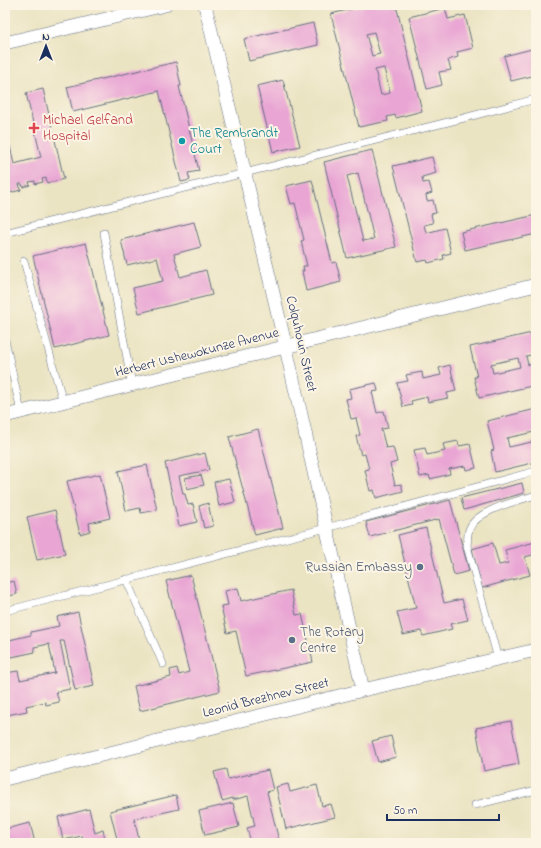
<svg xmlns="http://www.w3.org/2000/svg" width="541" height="848" font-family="'Indie Flower',sans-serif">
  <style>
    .building { fill: #e9a6d4; fill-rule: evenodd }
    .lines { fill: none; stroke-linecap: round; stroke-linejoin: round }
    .service-casing { stroke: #646e81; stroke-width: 8 }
    .minor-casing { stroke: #646e81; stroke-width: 14 }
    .service { stroke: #fff; stroke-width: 7 }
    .minor { stroke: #fff; stroke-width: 13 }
    .health-dot { fill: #e0444e; stroke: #fcf5e5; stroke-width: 1.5 }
    .culture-dot { fill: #0f9aa8; stroke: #fcf5e5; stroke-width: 1.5 }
    .service-dot { fill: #5c6f8a; stroke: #fcf5e5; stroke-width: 1.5 }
    .labels { text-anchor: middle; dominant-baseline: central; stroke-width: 4; stroke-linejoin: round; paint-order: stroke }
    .health-label { font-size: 14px; fill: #be3a42; stroke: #fcf5e5; text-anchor: start }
    .culture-label { font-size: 14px; fill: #0d838f; stroke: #fcf5e5; text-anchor: start }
    .street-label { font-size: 14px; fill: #1b2f5e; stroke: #fcf5e5 }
    .service-label { font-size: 14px; fill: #4e5e75; stroke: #fcf5e5; text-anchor: end }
  </style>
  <rect width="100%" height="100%" fill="#fcf5e5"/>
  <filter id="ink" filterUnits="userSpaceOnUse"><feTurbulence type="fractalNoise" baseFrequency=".025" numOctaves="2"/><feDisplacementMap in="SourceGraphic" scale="8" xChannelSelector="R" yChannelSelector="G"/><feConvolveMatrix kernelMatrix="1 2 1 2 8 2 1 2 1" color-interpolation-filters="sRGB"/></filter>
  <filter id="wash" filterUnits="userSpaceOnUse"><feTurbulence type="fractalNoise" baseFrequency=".012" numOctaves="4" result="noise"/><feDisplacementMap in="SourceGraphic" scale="16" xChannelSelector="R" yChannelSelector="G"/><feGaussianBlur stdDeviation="0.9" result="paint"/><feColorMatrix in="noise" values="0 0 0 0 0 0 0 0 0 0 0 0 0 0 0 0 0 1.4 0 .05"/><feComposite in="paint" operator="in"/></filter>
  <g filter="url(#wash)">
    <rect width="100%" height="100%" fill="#ebe4c3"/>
    <g id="blocks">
      <!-- building -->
      <path class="building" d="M367,5H396L422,111L396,118L395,115L387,117L388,121L359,127L331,14ZM374,32L380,54L372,56L366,34ZM384,68L390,93L381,95L375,70Z
        M445,8L448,19L465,15L473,48L457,52L458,57L448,60L451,70L439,72L442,85L427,89L409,17Z
        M313,23L318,45L249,61L244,39Z
        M536,48V75L511,81L504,56Z
        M176,62L181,86H179L199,171L188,173L190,180L181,182L159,91L73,112L67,87Z
        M283,80L300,146L273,152L257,86Z
        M43,89L64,179L47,183L46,178L42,179L43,182L35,184V181L29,182L30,185L23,187L22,184H19L21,190L5,194V147L10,146L14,164L41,157L26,93Z
        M372,150L396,247L347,258L324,162ZM358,173L374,239L363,241L347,176Z
        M432,157L436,173L422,177L423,183L429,182L432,193L426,195L427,201L433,200L436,213L431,214L433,223L424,225L426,233L445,228L451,253L443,255L444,259L428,263L427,260L417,262L393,166Z
        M312,180L332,263L336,262L341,282L306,291L302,271H304L303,266H307L301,241L304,240L295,203L291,204L286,186Z
        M536,215V234L465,250L461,232Z
        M194,222L201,247L174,254L180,277L206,270L212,295L139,313L133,288L163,281L157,258L127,265L121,240Z
        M86,243L109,335L55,349L33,256Z
        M536,332V354L526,356L528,365L536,363V385L479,398L474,377H477L470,347ZM518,358L520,367L493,373L491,364Z
        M450,365L456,391L447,393L448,398L428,402L427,397L411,401L412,405L403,407L397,383L408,381L406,375L422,372L423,379L441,375L439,368Z
        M376,383L378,391L372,392L377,413L384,411L388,428L381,429L386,448L393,447L397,462L390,464L395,485L401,484L403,491L376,498L374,490L370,491L365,470L369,469L365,454L361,455L356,436L360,435L356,418L351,419L346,399L351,398L349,389Z
        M536,409V438L534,432L507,438L509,447L536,441V462L495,472L491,451L494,450L487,421Z
        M258,429L283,528L255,535L229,437Z
        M458,441L459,446L470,444L476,468L466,470L465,466L449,469L450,474L430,479L429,475L420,477L414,450L425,448L427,455L445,451L443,444Z
        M205,453L209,470L179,476L183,494H185L188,505L193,504L197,522L179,526L165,463Z
        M147,465L157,510L141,513L140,508L126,511L118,471Z
        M100,474L110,518L89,523L90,531L80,534L67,481Z
        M201,475L204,485L187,489L185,478Z
        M229,479L235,502L219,506L214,482Z
        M522,483L524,493L464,510L461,498Z
        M450,500L469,571L454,575L439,519L370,537L366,522Z
        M208,503L213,526L204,528L199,506Z
        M55,510L65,554L37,560L27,517Z
        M426,528L444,603L462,599L468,620L450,624L452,629L423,636L421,631L403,635L397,612L416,608L398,535Z
        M535,542L536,554L525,557L530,575L482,588L472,549L493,543L499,565L508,563L505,550Z
        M191,575L220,691L140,711L134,686L171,677L170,670L177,668L179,675L189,672L166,581Z
        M14,581L17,594L5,597V583Z
        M238,588L241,601L291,590L296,615L302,614L313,662L246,676L236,631L227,633L221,606L228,605L225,591Z
        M78,612L94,686L75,690L64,641H60L70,689L56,692L59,702L46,705L45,702L26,706L27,711L7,715L5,704V673L18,671L20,680L55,673L49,644L34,647L35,652L7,658L5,641L31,635V632L59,626L57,617Z
        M511,721L519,764L484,771L476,728Z
        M391,736L396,757L378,762L372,741Z
        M226,769L228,779L268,770L273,790L267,792L279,841L272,843H251L247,828L255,826L248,796L233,800V798L222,801L214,772Z
        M288,784L290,792L317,785L322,806L331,804L335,817L286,829L276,787Z
        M176,795L179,809L134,819L140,843H118L110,811Z
        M233,803L239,827L205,835L199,811Z
        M89,809L95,833L103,830L106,843H78L84,841L82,836L63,840L58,817Z
        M30,823L35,843H5V829Z"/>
    </g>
  </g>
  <g filter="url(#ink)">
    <use href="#blocks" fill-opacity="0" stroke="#646e81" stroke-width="1"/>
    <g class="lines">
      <defs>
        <path id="service" d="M5,233L464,118L536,99
          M104,233L132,385
          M24,261L63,402
          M5,340L21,412
          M126,579L163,664
          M5,611L326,528L536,471
          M498,659L467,546C468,541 467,535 469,530C475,510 518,501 536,495
          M475,805L536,790"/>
        <path id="minor" d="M205,5L286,348L363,690
          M5,43L165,5
          M5,416L536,285
          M5,779L363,690L536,650"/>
      </defs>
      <!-- service casing -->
      <use href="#service" class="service-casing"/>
      <!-- minor casing -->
      <use href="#minor" class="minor-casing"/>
      <!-- service -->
      <use href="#service" class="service"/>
      <!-- minor -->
      <use href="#minor" class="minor"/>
    </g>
  </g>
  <!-- markers -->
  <path class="health-dot" d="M32 122h4v4h4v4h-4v4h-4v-4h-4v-4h4z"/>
  <circle class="culture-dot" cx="182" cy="141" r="4"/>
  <g class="service-dot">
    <circle cx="420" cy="567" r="4"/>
    <circle cx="292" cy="640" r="4"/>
  </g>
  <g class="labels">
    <!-- health labels -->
    <g class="health-label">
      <text x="43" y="120">Michael Gelfand<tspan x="43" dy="16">Hospital</tspan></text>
    </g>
    <!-- culture labels -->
    <g class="culture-label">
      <text x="190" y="133">The Rembrandt<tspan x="190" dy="16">Court</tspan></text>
    </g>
    <!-- street labels -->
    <g class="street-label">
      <text transform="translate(301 344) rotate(77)">Colquhoun Street</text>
      <text transform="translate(197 353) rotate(-14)">Herbert Ushewokunze Avenue</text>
      <text transform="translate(266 698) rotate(-14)">Leonid Brezhnev Street</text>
    </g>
    <!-- service labels -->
    <g class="service-label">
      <text x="412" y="567">Russian Embassy</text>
      <text x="300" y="632" text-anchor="start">The Rotary<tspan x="300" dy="16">Centre</tspan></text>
    </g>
  </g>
  <!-- margin -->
  <rect width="541" height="848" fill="none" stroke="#fcf5e5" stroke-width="20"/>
  <!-- north arrow -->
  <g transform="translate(46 46)" stroke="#fcf5e5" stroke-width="3" paint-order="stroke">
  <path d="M0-3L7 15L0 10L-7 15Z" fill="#1b2f5e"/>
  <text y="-6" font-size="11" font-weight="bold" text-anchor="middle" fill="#1b2f5e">N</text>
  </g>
  <!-- scale -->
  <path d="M387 814v6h112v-6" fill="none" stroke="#1b2f5e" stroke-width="2"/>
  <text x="393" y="814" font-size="12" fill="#1b2f5e" stroke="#fcf5e5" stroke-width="3" paint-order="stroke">50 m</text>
</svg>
